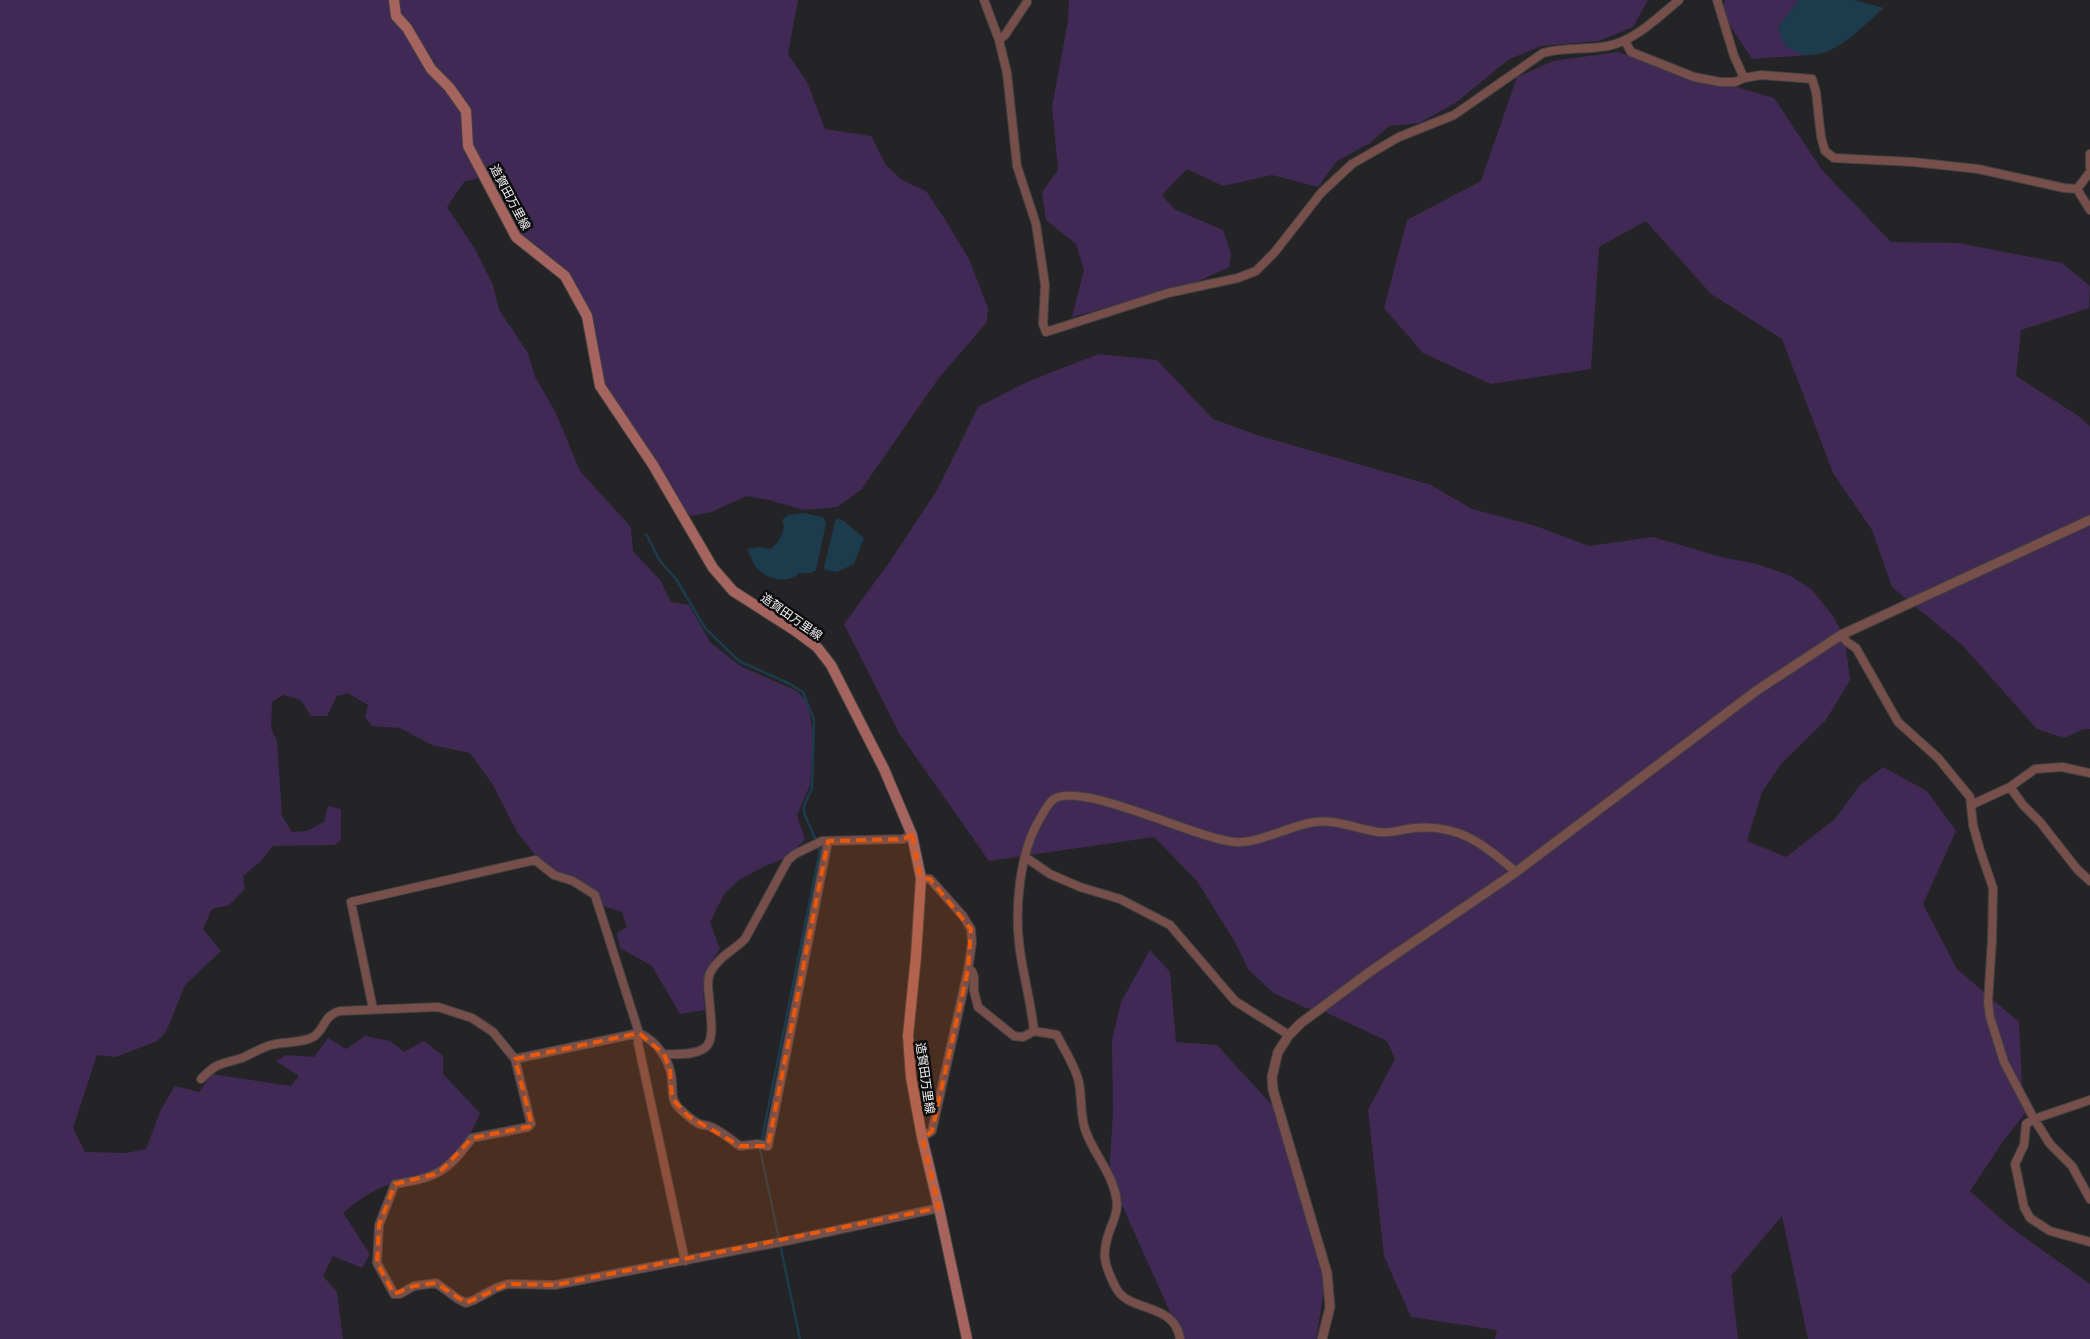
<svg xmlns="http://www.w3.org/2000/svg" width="2090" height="1339" font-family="Commissioner,'Noto Sans JP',sans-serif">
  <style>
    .green { fill: #402a55 }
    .water { fill: #1c3c4e }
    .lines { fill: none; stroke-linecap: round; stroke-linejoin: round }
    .stream { stroke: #1c3c4e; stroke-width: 2.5 }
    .minor-casing { stroke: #414042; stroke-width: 10 }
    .tertiary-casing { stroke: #414042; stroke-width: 11 }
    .secondary-casing { stroke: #414042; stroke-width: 12 }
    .minor { stroke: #764e4a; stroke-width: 8 }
    .tertiary { stroke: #764e4a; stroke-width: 9 }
    .secondary { stroke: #a5655e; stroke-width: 10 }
    .marked { fill: #e8590c; fill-opacity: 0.2; stroke: #e8590c; stroke-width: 4; stroke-dasharray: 10 6; stroke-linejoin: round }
    .labels { text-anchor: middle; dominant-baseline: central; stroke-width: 5; stroke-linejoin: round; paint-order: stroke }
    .street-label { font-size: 12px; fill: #f4f3f5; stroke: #0d0c0e }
  </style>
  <rect width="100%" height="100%" fill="#242325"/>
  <!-- green -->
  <path class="green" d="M0,0H391L446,89L462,112L482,177L464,182L447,207L475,249L493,285L499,310L528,353L535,377L555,411L580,471L631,527L633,551L660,580L671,602L689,605L710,642L740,666L797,691L808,703L813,736L810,785L797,815L805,840L783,859L765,866L739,880L724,894L710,922L720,949C703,972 701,981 705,1010L680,1014L652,966L620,948L617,933L627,927L622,912L603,906L596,891L573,878L554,870L536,856L517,832L493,785L470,753L432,745L400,728L372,726L365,717L368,705L348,693L337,696L327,716H311L301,700L283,695L272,702L271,728L277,741L282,816L292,832L307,831L324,822L328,806L341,809V840L335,845L273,846L261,861L243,876L245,889L229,905L212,909L203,929L221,951L185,985L166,1032L157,1041L116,1057L97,1055L73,1128L85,1152L126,1153L146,1149L161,1109L175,1086L199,1092L212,1074L291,1086L299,1076L276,1061L286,1055L314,1057L328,1038L346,1049L365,1036L390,1041L404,1052L424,1041L443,1056V1074L480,1113C471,1135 460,1155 440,1168C431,1175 415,1177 403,1180C379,1187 362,1196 343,1213L370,1254L362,1268L333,1256L323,1276L337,1292L343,1339H0Z
    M399,0H798L788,54L807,82L825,129L871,136L886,165L902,180L926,191L943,216L969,259L988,308L987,322L938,379L861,490L837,507L804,510L769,500L746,496L712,512L691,516L683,508L605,384L591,314L569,273L520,234L473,145L471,109L453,84L435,66L411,25L401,13Z
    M1069,0H1648L1633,27L1599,41L1541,46L1508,60L1454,104L1419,123L1389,126L1370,143L1337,161L1318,187L1272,175L1223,186L1187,169L1162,195L1174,209L1223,230L1231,254L1229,267L1195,283L1072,317L1084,270L1076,244L1046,220L1042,192L1058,170L1052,107L1068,21Z
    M1725,0H1799L1778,27L1785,45L1809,55L1752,59L1721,12Z
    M1617,52L1774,98L1822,170L1891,242L1958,243L2062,263L2090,286L2089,308L2021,330L2016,376L2077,415L2090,426V729H2084L2064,738L2037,729L1963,646L1892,587L1872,530L1833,473L1782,339L1711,294L1646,221L1599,247L1591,369L1491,384L1423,353L1384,308L1407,220L1481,181L1517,77L1553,61Z
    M1099,354L1157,360L1213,419L1260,436L1431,485L1472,509L1536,526L1589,546L1653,537L1721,557L1757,564L1791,576L1812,590L1834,617L1845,640L1850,680L1826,720L1781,764L1762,792L1747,841L1786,857L1835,819L1859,786L1883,767L1927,791L1956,831L1923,904L1957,969L2019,1022L2022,1086L2031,1106L2004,1140L1970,1191L2010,1227L2090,1284V1339H1808L1782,1216L1731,1276L1738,1339H1495L1497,1330L1411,1317L1384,1256L1368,1110L1395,1059L1387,1041L1325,1012L1306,1008L1273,993L1248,969L1236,944L1197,881L1154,837L989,861L899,733L844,624L889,563L937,490L978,407L1029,381Z
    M1150,950L1170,972L1176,1042L1217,1045L1279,1113L1327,1273L1316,1339H1182L1109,1176L1113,1113L1112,1040L1121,1002Z"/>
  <!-- water -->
  <path class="water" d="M1799,0H1854L1884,8C1862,26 1833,61 1802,54C1797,52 1789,49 1785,45C1782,40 1780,32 1778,27Z
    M803,513L823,517L826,524L816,570L811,573H799C787,586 762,578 754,564C751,559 749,553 747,549L760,547L771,549C779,542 787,531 782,520L788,515Z
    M836,518L844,521L864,538L854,564L837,572L825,570L824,567Z"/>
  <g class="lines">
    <!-- stream -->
    <path class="stream" d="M646,534L660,561L676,579L705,628L739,661L788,683L803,692L814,720L812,788L804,806V813L820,850L760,1149L800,1339"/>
    <defs>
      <path id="minor" d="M984,0L999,40L1007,73L1017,166L1036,224L1045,285L1043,324L1046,332L1168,293L1238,278L1256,271L1274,253L1321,193L1352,164L1399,137L1454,115L1543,53C1564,47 1586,50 1608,46C1636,40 1658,17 1679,0
        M1717,0L1734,56L1744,78
        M999,40L1005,35L1027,2
        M1625,41L1631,52L1694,77L1720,82H1735L1744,78L1761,75L1812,79L1816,92L1821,137L1825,151L1834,158L1913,162L1978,169L2064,188L2077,189
        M2090,154V167
        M2077,189L2090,210
        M2077,189L2090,172
        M1841,635L1847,642L1856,648L1898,722L1938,758L1970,797L1973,825L1980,850L1993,888L1992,941L1988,1002L1990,1017L2004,1062L2034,1119L2050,1144L2072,1166L2090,1199
        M2010,787L2023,805L2040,822L2077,869L2090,881
        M1971,805L2010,787L2035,769L2062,767L2090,773
        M1025,857L1050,874L1080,887L1120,899L1170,925L1235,1001L1289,1035
        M921,878L930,879L963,916L971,929L972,943L968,970L932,1131L922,1137
        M968,970L972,971L974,977V991L978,1007L1014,1036L1023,1037L1034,1031L1057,1035C1064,1050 1076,1067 1079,1083C1082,1098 1080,1118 1086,1132C1095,1156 1116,1178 1117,1205C1117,1212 1114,1220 1111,1227C1101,1253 1103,1263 1116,1288C1129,1313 1175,1302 1180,1339
        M373,1009L351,902L535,860L554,875L573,881L595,895L639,1033L638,1043L685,1261
        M1034,1031C1031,1001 1022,972 1019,942C1015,907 1020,855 1037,824C1042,816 1046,805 1054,799C1082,781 1196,839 1235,842C1258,844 1291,825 1315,822C1336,819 1357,829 1378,832C1390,834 1403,829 1415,828C1460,824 1484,845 1516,872
        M664,1054C719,1056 713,1043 709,996C708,989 707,980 710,973C718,957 733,951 745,939L788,860L795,854L822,841L903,839L912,835
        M515,1059L639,1033C658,1042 671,1061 672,1082C673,1092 671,1099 678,1107C684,1113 692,1120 699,1124C703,1125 707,1125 711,1127C721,1131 730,1139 740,1146L757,1144L768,1146L828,841
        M201,1079C219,1061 220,1065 242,1058C251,1054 261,1048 271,1045C284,1041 300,1044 313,1037C326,1029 322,1016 340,1011L438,1007L472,1018L493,1032L515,1059L531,1124L528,1127L472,1138C446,1173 437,1177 395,1184L379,1225L377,1263L394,1294H400L414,1286L436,1283L458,1299L466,1303L474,1300L496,1288L508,1284L555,1285L786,1241L939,1208
        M2090,1100L2034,1119L2026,1124L2024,1145L2015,1164L2024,1207L2030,1218L2050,1231L2090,1242"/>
      <path id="tertiary" d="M1322,1339L1330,1307L1327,1273L1273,1090L1272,1077L1278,1052L1289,1035L1301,1023L1371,971L1516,872L1756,691L1841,635L2090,520"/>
      <path id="secondary" d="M394,0L396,16L407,28L431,69L449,87L466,111L468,146L516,237L565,276L587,316L600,386L653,465L713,568L733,591L794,630L817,647L831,665L884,769L912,835L921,878L916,956L908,1036L911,1077L922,1137L939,1208L967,1339"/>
    </defs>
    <!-- minor casing -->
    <use href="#minor" class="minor-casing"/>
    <!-- tertiary casing -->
    <use href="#tertiary" class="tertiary-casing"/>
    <!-- secondary casing -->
    <use href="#secondary" class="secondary-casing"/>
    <!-- minor -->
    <use href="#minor" class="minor"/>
    <!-- tertiary -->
    <use href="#tertiary" class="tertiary"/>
    <!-- secondary -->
    <use href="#secondary" class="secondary"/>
  </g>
  <!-- marked area -->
  <path class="marked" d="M912,835L921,878L930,879L971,929L968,970L932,1131L923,1139L939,1208L555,1285L508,1284L466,1303L436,1283L414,1286L394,1294L377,1263L379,1225L395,1184L439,1173L472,1138L532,1126L515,1059L639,1033L664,1054L670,1069L672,1098L688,1116L740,1146H768L828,841L903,839Z"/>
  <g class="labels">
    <!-- street labels -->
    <g class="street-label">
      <text transform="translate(511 197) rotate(62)">造賀田万里線</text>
      <text transform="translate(792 616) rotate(35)">造賀田万里線</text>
      <text transform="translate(926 1078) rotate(82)">造賀田万里線</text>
    </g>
  </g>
</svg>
